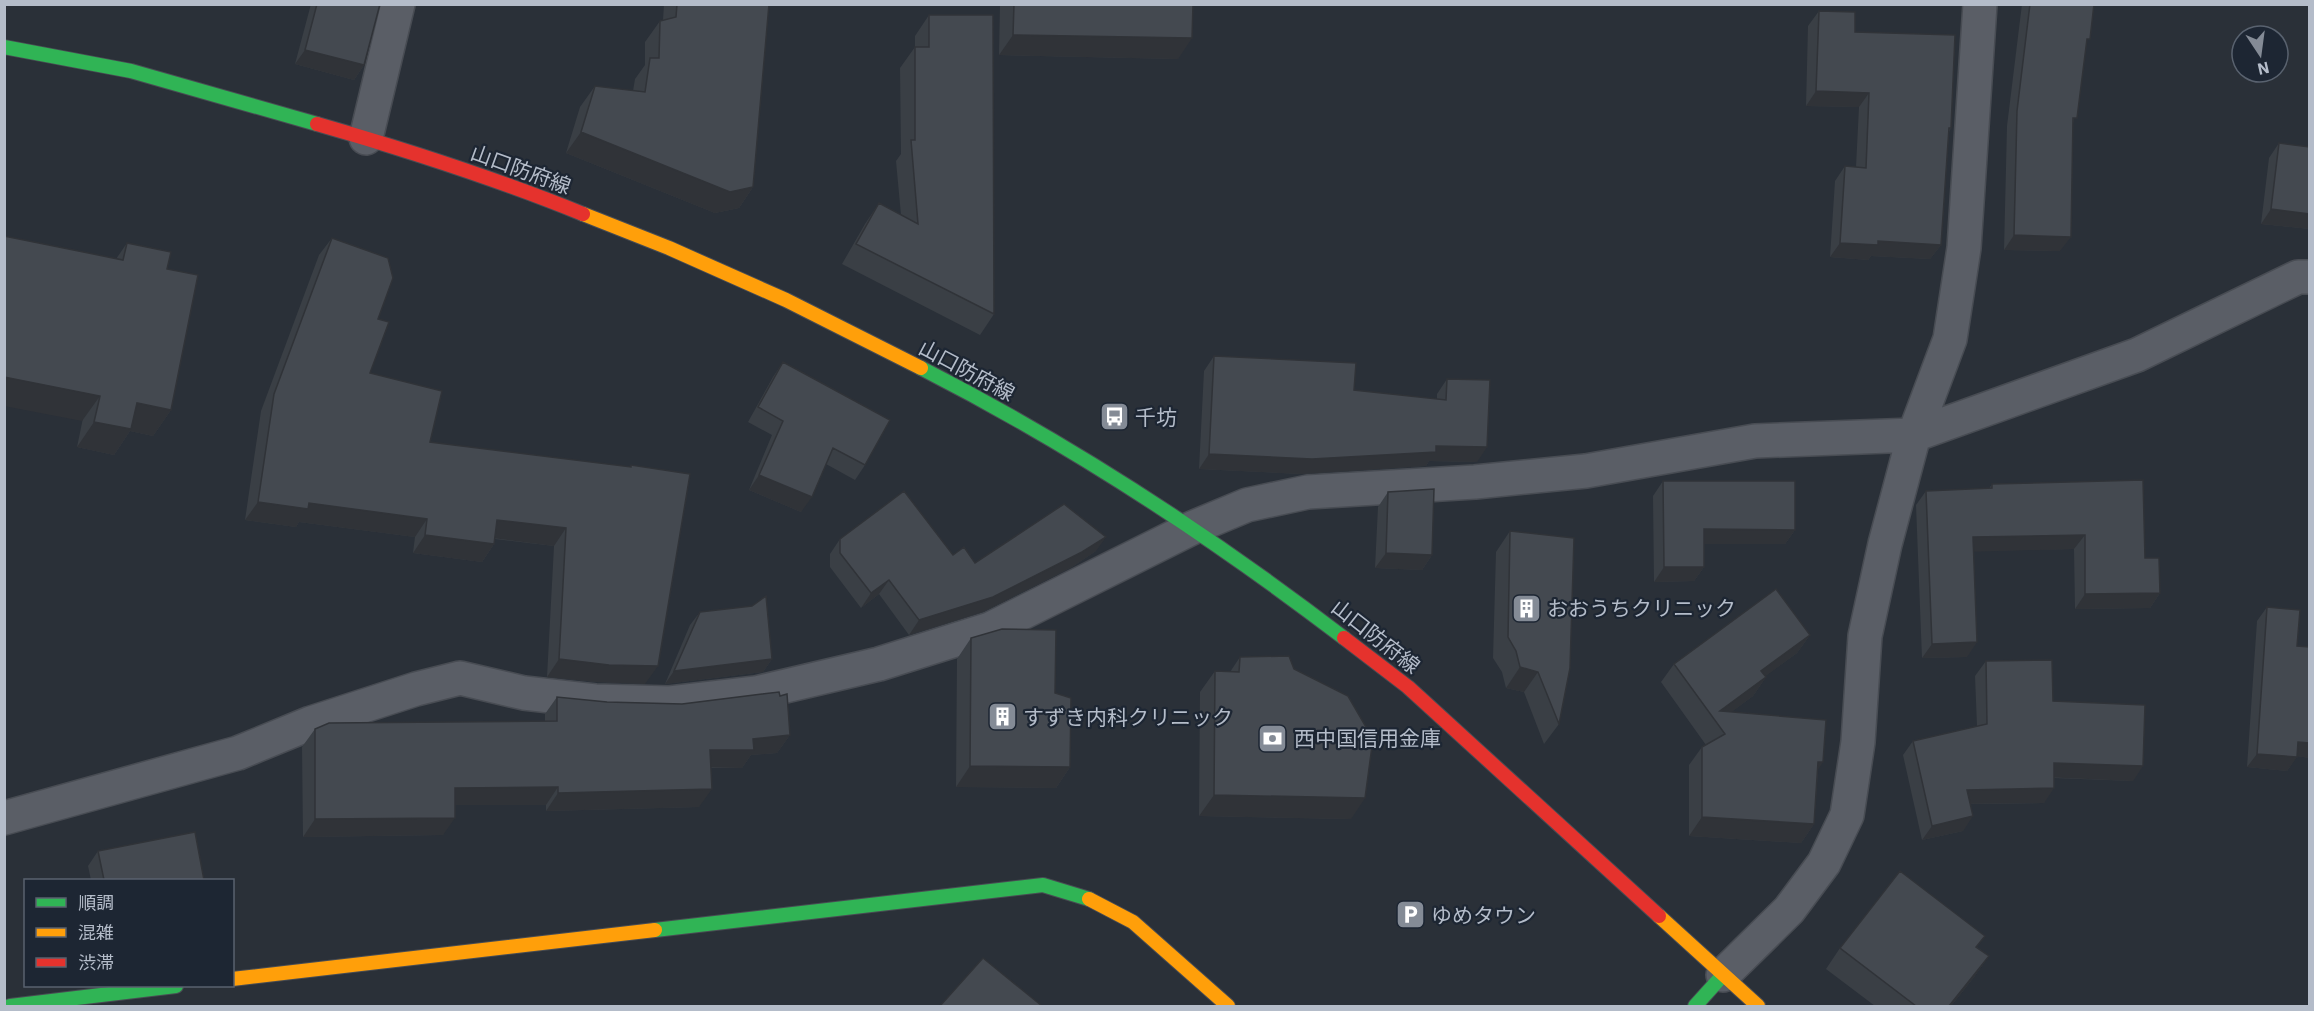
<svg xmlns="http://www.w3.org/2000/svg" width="2314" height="1011" font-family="'IBM Plex Sans','Noto Sans JP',sans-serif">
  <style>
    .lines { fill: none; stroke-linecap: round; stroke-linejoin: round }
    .street-casing { stroke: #484c53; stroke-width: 36 }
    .fast-casing { stroke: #484c53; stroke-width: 16 }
    .slow-casing { stroke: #484c53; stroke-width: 16 }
    .jam-casing { stroke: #484c53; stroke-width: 16 }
    .street { stroke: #5a5e66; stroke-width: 33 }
    .fast { stroke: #30b455; stroke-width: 14 }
    .slow { stroke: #ff9f0a; stroke-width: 14 }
    .jam { stroke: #e5322d; stroke-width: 14 }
    .wall { fill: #3a3f45 }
    .shaded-wall { fill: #303338 }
    .building { fill: #444950; stroke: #303338; stroke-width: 1.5 }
    .labels { text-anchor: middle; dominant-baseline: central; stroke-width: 4.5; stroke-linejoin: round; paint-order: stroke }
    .street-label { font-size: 21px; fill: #b4bcc9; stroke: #1d2633 }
    .poi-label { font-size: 21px; fill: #b4bcc9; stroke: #1d2633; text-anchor: start }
  </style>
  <rect width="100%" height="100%" fill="#2a3038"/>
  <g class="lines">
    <defs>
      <path id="street" d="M366,138L398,4
        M4,818L238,753L311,723L416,689L460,678L524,693L595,701L670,703L756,693L879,664L990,629L1192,528L1247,505L1308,492L1475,482L1586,471L1755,441L1914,435L2137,355L2298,277H2310
        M1723,975L1789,910L1824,863L1847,815L1858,742L1865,636L1885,544L1914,435L1950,339L1964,248L1980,4"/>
      <path id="fast" d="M4,47L131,71L317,124
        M921,368C1070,444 1212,537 1344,638
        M655,930L1043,885L1089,899
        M10,1006L176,986
        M1695,1006L1723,975"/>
      <path id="slow" d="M583,214L669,248L786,300L921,368
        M1089,899L1133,922L1228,1006
        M1659,916L1758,1006
        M232,979L655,930"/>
      <path id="jam" d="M317,124C407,150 497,179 583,214
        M1344,638L1408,687L1659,916"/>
    </defs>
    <!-- street casing -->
    <use href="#street" class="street-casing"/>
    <!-- fast casing -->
    <use href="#fast" class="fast-casing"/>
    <!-- slow casing -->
    <use href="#slow" class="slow-casing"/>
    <!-- jam casing -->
    <use href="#jam" class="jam-casing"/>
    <!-- street -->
    <use href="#street" class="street"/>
    <!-- fast -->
    <use href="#fast" class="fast"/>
    <!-- slow -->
    <use href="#slow" class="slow"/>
    <!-- jam -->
    <use href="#jam" class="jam"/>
  </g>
  <!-- wall -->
  <path class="wall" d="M311,4H380L364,65L354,80L295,64Z
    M664,4H769L753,187L739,208L715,213L566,153L580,107L595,86L633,91L635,79L645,65V42L660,21L663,20Z
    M1000,4H1193L1178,59L999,55Z
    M2022,4H2094L2086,45L2073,124L2060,251L2004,250L2007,126Z
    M1819,11L1855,32L1951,128L1949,132L1941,245L1930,259L1871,256L1868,260L1830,257L1835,181L1845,166L1856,167L1859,107L1806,106L1808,26Z
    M929,15L994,314L980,335L842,264L865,224L879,203L901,215L896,161L901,154L900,68L915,47V36Z
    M2279,143L2310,229L2261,224L2269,158Z
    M332,238L378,319L370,373L430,442L630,467L631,465L645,684L596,682L547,677L554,546L495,539L494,544L482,562L413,553L415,537L299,522L296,527L245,520L261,411L319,255Z
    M127,243L167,269L171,410L153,436L130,431L114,455L77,447L116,259Z
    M1214,356L1354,390L1437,399V394L1447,379L1477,462L1429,461L1426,466L1302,474L1199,469L1204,371Z
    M783,362L865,465L855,480L826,464L801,512L749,490L772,435L748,422L773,377Z
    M1663,481L1795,530L1785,544H1704V567L1694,581L1654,582L1653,496Z
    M1992,484L2145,558L2160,593L2150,608L2075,609L2074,549L1973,551L1967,657L1922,658L1916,505L1926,491L1989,489Z
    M1388,492L1432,555L1422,570L1375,568L1378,507Z
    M1510,531L1559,724L1544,744L1524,692L1506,688L1502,672L1493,658L1496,552Z
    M840,539L953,555L975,563L1096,551L1072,567L983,612L909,635L879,594L861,608L830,567V554Z
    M2267,607L2297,646L2310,647V758L2297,756L2287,771L2247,767L2257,621Z
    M700,612L772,659L763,672L665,684L690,625Z
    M1810,635L1797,653L1765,676L1766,677L1753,696L1731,712L1818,770L1814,824L1801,843L1689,836V765L1702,747L1706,745L1661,682L1674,664Z
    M971,638L1055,693L1070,767L1056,788L956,787L957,659Z
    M1240,657L1351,819L1199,816L1200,692L1215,671L1230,672Z
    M1986,661L2053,701L2133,781L2054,778L2044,803L1971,804L1963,831L1922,840L1903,755L1913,741L1977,726L1975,676Z
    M557,697L790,735L777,753L751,755L742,768H711L699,807L546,811V805H455L443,835L303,837L302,747L315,729L545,721V714Z
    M98,851L204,880H91L88,866Z
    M1977,947L1989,956L1974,977L1951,1006H1875L1826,969L1840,948Z"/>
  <!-- shaded-wall -->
  <path class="shaded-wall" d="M1013,35L1192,38L1178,59L999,55Z
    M305,50L364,65L354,80L295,64Z
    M1816,91L1869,93L1859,107L1806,106Z
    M581,132L753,187L739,208L715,213L566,153Z
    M2271,209L2310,214V229L2261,224Z
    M2014,235L2071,237L2060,251L2004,250Z
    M1878,241L1941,245L1930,259L1871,256L1868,260L1830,257L1840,243Z
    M4,377L100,396L82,421L4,406Z
    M137,403L171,410L153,436L130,431L114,455L77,447L94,422Z
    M1436,446L1487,447L1477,462L1429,461L1426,466L1302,474L1199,469L1209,454Z
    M759,475L812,497L801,512L749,490Z
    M258,502L309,503L427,519L415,537L299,522L296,527L245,520Z
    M497,520L566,528L554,546L485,537Z
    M1704,529L1795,530L1785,544H1694Z
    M425,535L494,544L482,562L413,553Z
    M2085,535L2074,549L1963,552L1973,537Z
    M1106,537L1096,551L1072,567L983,612L909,635L919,620Z
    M1386,553L1432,555L1422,570L1375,568Z
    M1664,567H1704L1694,581L1654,582Z
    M889,580L879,594L861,608L871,593Z
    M2160,593L2150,608L2075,609L2085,594Z
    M1810,635L1797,653L1748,689L1761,671Z
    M1977,642L1967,657L1922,658L1932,644Z
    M559,659L658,666L645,684L596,682L547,677Z
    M772,659L763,672L665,684L674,671Z
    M1520,667L1538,672L1524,692L1506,688Z
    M1766,677L1753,696L1717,723L1720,711Z
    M790,735L777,753L751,755L742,768L698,767L710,750L753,739Z
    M2298,742L2310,743V758L2288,755Z
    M2257,754L2297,757L2287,771L2247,767Z
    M1818,762H1823L1811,780Z
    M2054,763L2143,766L2133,781L2044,777Z
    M970,766L1070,767L1056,788L956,787Z
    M558,787L546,805H442L455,788Z
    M2054,788L2044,803L1957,804L1967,790Z
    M712,789L699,807L546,811L558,793Z
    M1214,795L1365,798L1351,819L1199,816Z
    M1973,816L1963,831L1922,840L1932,826Z
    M1702,817L1814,824L1801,843L1689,836Z
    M455,818L443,835L303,837L315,819Z
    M1989,956L1974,977L1951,1006H1949Z"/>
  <!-- building -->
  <path class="building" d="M317,4H380L364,65L305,50Z
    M677,4H769L753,187L730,192L581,132L595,86L645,92L650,58H659L660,21L676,17Z
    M1014,4H1193L1192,38L1013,35Z
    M2030,4H2094L2090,39H2087L2077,118H2073L2071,237L2014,235L2017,111Z
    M1819,11L1855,12V32L1955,35L1951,128H1949L1941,245L1878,241V245L1840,243L1845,166L1866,168L1869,93L1816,91Z
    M929,15H993L994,314L856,244L879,203L918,224L911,140H915V47H929Z
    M2279,143L2310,147V214L2271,209Z
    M4,236L123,260L127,243L171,252L167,269L198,275L171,410L137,403L131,429L94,422L100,396L4,377Z
    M332,238L388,258L393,278L378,319L389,322L370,373L442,391L430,442L631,467V465L690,474L658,666L609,665L559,659L566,528L497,520L494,544L425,535L427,519L309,503L308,509L258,502L274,394Z
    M1214,356L1356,363L1354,390L1446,400L1447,379L1490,380L1487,447L1436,446V452L1312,459L1209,454Z
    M783,362L890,420L865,465L833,448L812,497L759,475L783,421L758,407Z
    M2143,480L2145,558H2159L2160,593L2085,594V535L1973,537L1977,642L1932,644L1926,491L1992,488V484Z
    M1663,481H1795V530L1704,529V567H1664Z
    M1434,489L1432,555L1386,553L1388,492Z
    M904,491L953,555L964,547L975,563L1064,504L1106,537L1082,552L993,597L919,620L889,580L871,593L840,553V539Z
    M1510,531L1574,538L1570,668L1559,724L1538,672L1520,667L1516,651L1508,637Z
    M1776,589L1810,635L1761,671L1766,677L1720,711L1826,720L1823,762H1818L1814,824L1702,817V747L1725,734L1674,664Z
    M766,596L772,659L674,671L700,612L752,606Z
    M2267,607L2300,610L2297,646L2310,647V743L2298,742L2297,757L2257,754Z
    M1002,629L1056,630L1055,693L1071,698L1070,767L970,766L971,638Z
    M1289,656L1294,669L1348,696L1373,739L1365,798L1214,795L1215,671L1239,672L1240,657Z
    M2052,660L2053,701L2145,705L2143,766L2054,763V788L1967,790L1973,816L1932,826L1913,741L1987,724L1986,661Z
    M779,692L780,696L787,694L790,735L753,739L754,750H710L712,789L558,793V787L455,788V818L315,819V729L329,723L557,721V697L607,702L682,704Z
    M195,832L204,880H104L98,851Z
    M1900,871L1985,936L1976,947L1989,956L1949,1006H1916L1840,948Z
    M983,958L1042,1006H940Z"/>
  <!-- icons -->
  <defs>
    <symbol id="bus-square" viewBox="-11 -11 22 22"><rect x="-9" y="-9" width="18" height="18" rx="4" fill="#848b96" stroke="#1d2633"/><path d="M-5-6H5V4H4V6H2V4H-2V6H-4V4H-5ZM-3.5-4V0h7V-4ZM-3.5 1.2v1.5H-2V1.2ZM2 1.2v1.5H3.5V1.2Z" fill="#fff"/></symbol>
    <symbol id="building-square" viewBox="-11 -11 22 22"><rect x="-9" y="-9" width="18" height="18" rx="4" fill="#848b96" stroke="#1d2633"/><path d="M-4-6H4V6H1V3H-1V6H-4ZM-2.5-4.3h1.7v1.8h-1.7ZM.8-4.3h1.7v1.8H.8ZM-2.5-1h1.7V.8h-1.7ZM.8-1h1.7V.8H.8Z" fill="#fff"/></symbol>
    <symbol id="bank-square" viewBox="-11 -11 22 22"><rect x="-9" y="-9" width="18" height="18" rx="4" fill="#848b96" stroke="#1d2633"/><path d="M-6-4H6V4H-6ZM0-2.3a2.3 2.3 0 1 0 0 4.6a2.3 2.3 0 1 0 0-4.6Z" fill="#fff"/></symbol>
    <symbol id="parking-square" viewBox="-11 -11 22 22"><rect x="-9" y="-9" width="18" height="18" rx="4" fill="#848b96" stroke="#1d2633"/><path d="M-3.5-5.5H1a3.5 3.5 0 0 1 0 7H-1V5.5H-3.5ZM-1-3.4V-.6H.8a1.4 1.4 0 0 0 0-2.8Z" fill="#fff"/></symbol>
  </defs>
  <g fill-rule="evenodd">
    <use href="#bus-square" x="1098" y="400" width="33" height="33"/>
    <use href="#building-square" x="1510" y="592" width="33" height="33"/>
    <use href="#building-square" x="986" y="700" width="33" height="33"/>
    <use href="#bank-square" x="1256" y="722" width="33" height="33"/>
    <use href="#parking-square" x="1394" y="898" width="33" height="33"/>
  </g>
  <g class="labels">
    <!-- street labels -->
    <g class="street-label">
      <text transform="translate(521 169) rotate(20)">山口防府線</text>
      <text transform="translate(967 370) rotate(28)">山口防府線</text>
      <text transform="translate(1376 636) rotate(38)">山口防府線</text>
    </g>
    <!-- poi labels -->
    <g class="poi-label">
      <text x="1135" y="417">千坊</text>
      <text x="1547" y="608">おおうちクリニック</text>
      <text x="1023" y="717">すずき内科クリニック</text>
      <text x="1294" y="738">西中国信用金庫</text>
      <text x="1431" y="915">ゆめタウン</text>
    </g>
  </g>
  <!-- border -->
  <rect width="2314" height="1011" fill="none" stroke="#b4bcc9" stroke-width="12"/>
  <!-- legend -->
  <rect x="24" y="879" width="210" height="108" fill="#1d2633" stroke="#59626f" stroke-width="1.5"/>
  <rect x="36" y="898" width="30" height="9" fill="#30b455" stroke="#59626f" stroke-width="1.5"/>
  <text x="78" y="909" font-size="18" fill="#b4bcc9">順調</text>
  <rect x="36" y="928" width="30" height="9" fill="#ff9f0a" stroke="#59626f" stroke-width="1.5"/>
  <text x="78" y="939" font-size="18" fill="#b4bcc9">混雑</text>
  <rect x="36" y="958" width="30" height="9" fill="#e5322d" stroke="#59626f" stroke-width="1.5"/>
  <text x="78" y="969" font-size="18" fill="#b4bcc9">渋滞</text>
  <!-- north arrow -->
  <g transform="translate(2260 54) rotate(167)"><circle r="28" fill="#1d2633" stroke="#59626f" stroke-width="1.5"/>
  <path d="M0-4.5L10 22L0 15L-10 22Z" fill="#848b96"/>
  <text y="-9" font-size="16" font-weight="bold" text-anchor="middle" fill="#b4bcc9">N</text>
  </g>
</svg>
